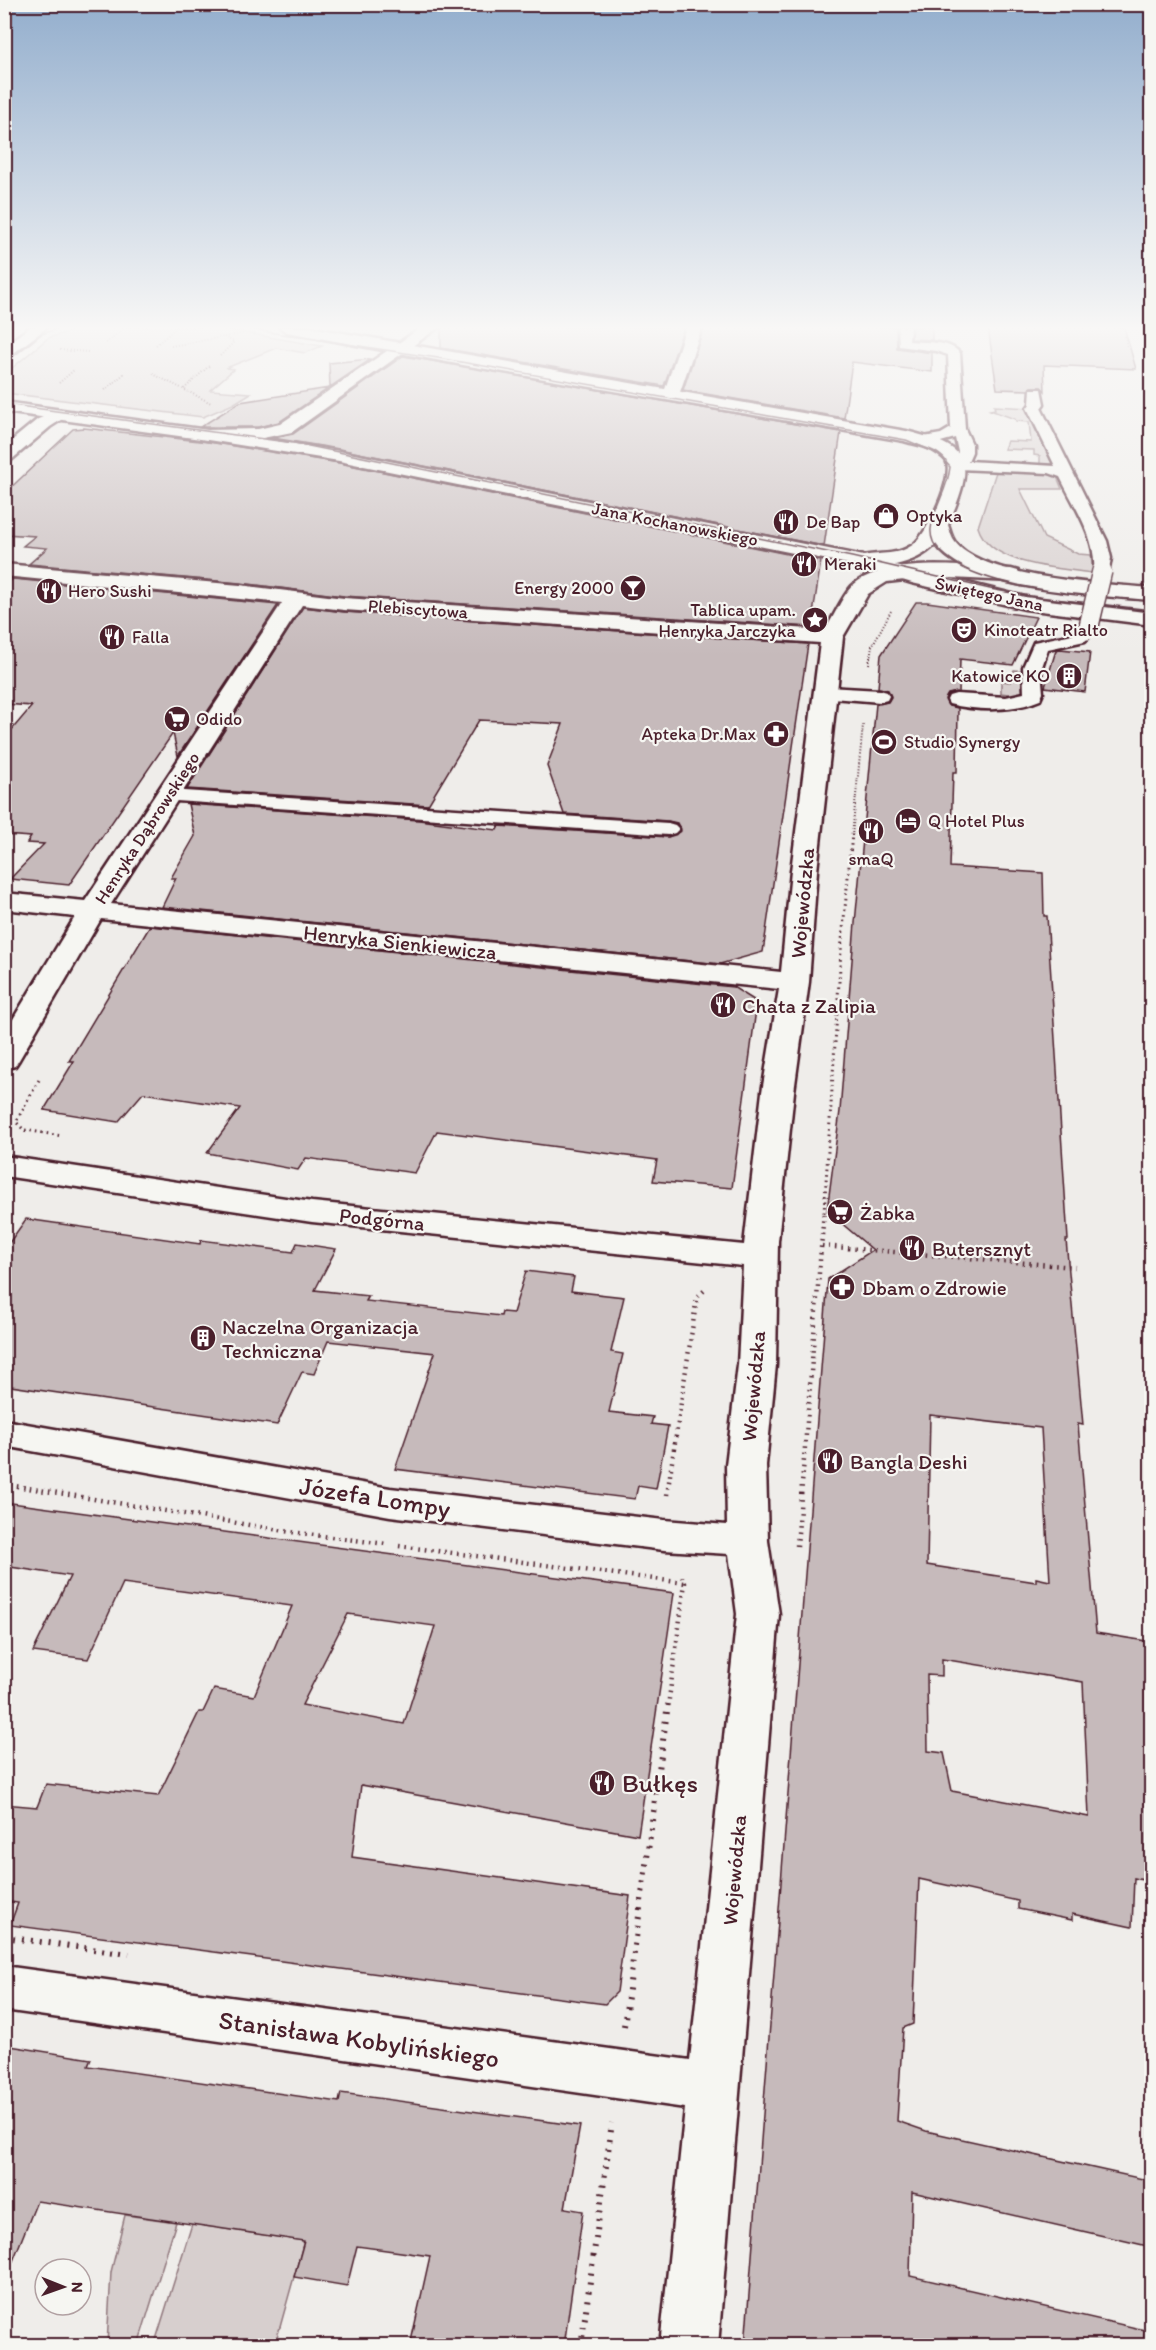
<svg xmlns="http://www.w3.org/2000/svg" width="1156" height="2350" font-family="Itim,sans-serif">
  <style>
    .green { fill: #d7cfce; stroke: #90777c; stroke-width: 1.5 }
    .building { fill: #c6babb; stroke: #4a1f2b; stroke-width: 1.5; fill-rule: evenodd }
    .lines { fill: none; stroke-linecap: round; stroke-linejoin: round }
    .service-casing { stroke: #4a1f2b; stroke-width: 5 }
    .minor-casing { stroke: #4a1f2b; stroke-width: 5 }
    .tertiary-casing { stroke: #4a1f2b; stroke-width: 5 }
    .path-far3 { stroke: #4a1f2b; stroke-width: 2; stroke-dasharray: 1 2; stroke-linecap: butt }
    .path-far2 { stroke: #4a1f2b; stroke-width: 3; stroke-dasharray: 1.5 4; stroke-linecap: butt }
    .path-far1 { stroke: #4a1f2b; stroke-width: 4.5; stroke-dasharray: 1.5 5; stroke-linecap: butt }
    .path { stroke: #4a1f2b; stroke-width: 6; stroke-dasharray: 2 7; stroke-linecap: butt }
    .service { fill: #f6f6f2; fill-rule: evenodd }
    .minor { fill: #f6f6f2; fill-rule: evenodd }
    .tertiary { fill: #f6f6f2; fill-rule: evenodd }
    .tram { stroke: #4a1f2b; stroke-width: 1.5 }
    .service-bridge-casing { stroke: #4a1f2b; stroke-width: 22; stroke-linecap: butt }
    .service-bridge { stroke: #f6f6f2; stroke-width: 19 }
    .labels { text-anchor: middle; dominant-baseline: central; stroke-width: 4.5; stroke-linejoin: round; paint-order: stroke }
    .far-poi-label { font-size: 18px; fill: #4a1f2b; stroke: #f6f6f2; text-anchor: start }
    .far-street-label { font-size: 18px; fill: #4a1f2b; stroke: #f6f6f2 }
    .street-label { font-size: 21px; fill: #4a1f2b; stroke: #f6f6f2 }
    .poi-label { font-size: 21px; fill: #4a1f2b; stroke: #f6f6f2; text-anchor: start }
    .near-street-label { font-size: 26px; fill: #4a1f2b; stroke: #f6f6f2 }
    .near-poi-label { font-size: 26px; fill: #4a1f2b; stroke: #f6f6f2; text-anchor: start }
  </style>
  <rect width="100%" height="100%" fill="#efedea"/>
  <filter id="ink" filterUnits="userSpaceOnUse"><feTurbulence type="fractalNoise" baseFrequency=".0167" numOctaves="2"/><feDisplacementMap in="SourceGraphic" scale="12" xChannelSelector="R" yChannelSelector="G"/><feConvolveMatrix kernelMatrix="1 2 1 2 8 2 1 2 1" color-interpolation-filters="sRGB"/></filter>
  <g filter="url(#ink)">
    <!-- green -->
    <path class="green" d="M86,327H210L322,346L305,353L276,348L226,368L234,369L210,390L251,393L233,404L203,417L5,393V374L48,338Z
      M994,406L1029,408L1056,465L1040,464V456L1034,455V450L1004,449L1007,441L1031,442L1029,422L1016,421L1015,419L990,410L995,409Z
      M997,469L1038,471L1057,477L1062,489H1020L1044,538L1078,554L1091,555L1093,573C1059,568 990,566 978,527Z
      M1014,670L1022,671L1024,692L1015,695L1001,693V681L1010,682Z
      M125,2215L176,2222L138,2345H107L111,2272Z
      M192,2224L304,2241L275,2345L154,2346Z"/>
    <!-- building -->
    <path class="building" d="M441,327H684L664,386L441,348Z
      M704,327H896L897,348L932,353V372L852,362L844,418L683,390Z
      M912,327H932V340L911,339Z
      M988,327H1124L1136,369L1044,365L1045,391L1041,387H1031L1029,390L997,389Z
      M403,356L841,432L824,546L339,449L273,438L293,434Z
      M371,359L330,387L329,363Z
      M329,388L279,422L258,427H200L240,402Z
      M84,428L208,442L339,463L821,561L811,627L344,596L240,583L29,564L47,548L23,546L35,536L4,534V494L73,429Z
      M13,579L278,605L178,756L173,733L69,885L10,879L44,844L27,843L31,837L4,835V739L32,706L4,704V586Z
      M916,602H927L1036,617L1013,665L960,659L959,692L948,694L945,699L949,706L958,708L957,772H953L950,867L1043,873L1044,916H1047L1068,1240H1066L1083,1425L1078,1424L1096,1633L1152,1642V1882L1134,1878L1132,1927L1072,1914V1920L1018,1909V1901L919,1879L913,2024L903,2028L897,2121L926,2131L1152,2181V2247L912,2192L910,2276L1145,2330L1143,2346H745L828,1279L873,1250L827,1211L840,1111L855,923L876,704L888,702L891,697L888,690L878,688L881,655ZM930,1415L1041,1428L1050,1581L1036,1578V1582L927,1565ZM942,1659L1083,1682L1089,1817L952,1791L944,1753L928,1751L927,1675L942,1676Z
      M303,607L344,612L808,644L763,952L720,964L162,907L176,878H171L195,836L188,804L419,820L497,830L499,826L668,837L681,831L677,823L668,821L564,814L547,766L563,724L479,720L428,805L187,789Z
      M1060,649L1090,652L1085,692L1045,687L1056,650Z
      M150,926L733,987L757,1002L732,1188L653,1181L657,1160L437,1131L415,1173L306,1158L298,1170L207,1153L240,1108L143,1093L118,1122L44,1110L74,1061H69Z
      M26,1219L200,1244L201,1240L293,1252L297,1243L336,1249L315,1290L369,1296L366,1301L501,1316L502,1312L513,1313L526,1271L574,1277L571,1291L624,1297L611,1352L623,1354L609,1412L653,1417L651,1424L668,1426L656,1489L638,1486L635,1499L395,1469L435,1353L328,1341L314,1374L302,1372L277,1425L4,1385V1250Z
      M4,1502L674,1593L638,1835L361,1785L352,1857L630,1896L617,1992L605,2004L10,1925L18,1903L4,1901V1804L37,1807L46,1784L158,1796L199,1712H203L214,1689L254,1696L292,1606L123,1583L88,1659L33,1652L70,1576L4,1566ZM348,1614L435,1626L404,1724L302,1705Z
      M4,2045L91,2059L88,2066L339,2102L341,2093L580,2126L565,2208L583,2211L564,2346H410L430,2256L357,2246L347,2286L294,2277L304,2241L37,2201L7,2276H4Z"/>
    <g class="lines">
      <defs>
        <path id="service" d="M898,327H910L909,341C926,343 948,340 960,353L965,429L972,444V452L968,461L1055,466L1027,408L1030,404L1031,389H1041L1044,404L1041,408L1107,541L1111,558L1108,575L1102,576L1094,571C1097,538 1074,506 1060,477L1049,473L959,469L952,465L958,452L955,438L937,443L918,444L916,441L918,438L941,434L951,428L948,355L936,351L899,346Z
          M1088,625L1094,626L1097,630L1085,641L1048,649L1041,670L1043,693L1040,700C1012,712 978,711 949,704L947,700L949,696L956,694L1006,697L1024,693L1023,667L1034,642L1073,634L1082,626Z
          M827,687L880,690L887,692L889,696L887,700L880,702L820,697L818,693L820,689Z
          M169,790L668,823L675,825L679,829L675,833L668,835L162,800L159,796L162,792Z"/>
        <path id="minor" d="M422,327H439L292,432L258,439L208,440L202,439L199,435L202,431L208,430L258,429L280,424Z
          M686,327H702L679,395L677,399H665L663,395Z
          M59,411L65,412L67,416L50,427L10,461L4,462V447L38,419Z
          M4,564L240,585L344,598L825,630C834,617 841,598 852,586C882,556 971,567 1011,569L1018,571L1021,575L1018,579L1011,581L931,577L887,582L868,594L843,637L817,871L809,982L794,1092L778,1241L776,1365L766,1465L768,1541L779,1614L718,2346H660L685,2108L4,2010V1966L690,2060L737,1614L729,1554L664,1550L390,1516L4,1446V1420L390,1488L664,1520L727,1525L726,1465L738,1365L743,1266L312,1222L4,1176V1156L312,1202L744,1245L762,1092L779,989L101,919L19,1060L15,1066L4,1069V1034L75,917L4,909V893L85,901L282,603L4,576ZM302,605L344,610L820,643L791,871L781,972L111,904Z"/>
        <path id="tertiary" d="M30,327H47L10,357L4,359V346Z
          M279,327H309L906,431C975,448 974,463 948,525C950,530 951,537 955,542C984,579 1106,584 1152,588V600C1097,595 969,591 936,544C924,556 912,561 895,565L1025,597L1152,613V625L1025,609L912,583L853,565L339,461L208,440L4,412V402L208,430L339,451L864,556C882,552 898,556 914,544C927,534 955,476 946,460C938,448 917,445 904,441L463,365L287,332Z"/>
      </defs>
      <!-- service casing -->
      <use href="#service" class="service-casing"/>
      <!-- minor casing -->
      <use href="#minor" class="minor-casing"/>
      <!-- tertiary casing -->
      <use href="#tertiary" class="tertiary-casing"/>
      <!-- path-far3 -->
      <path class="path-far3" d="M215,327L256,334
        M1125,336L1127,347
        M106,343L125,327
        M156,345L177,327
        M171,346L246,333
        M60,350L89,352
        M220,356L234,342L224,337
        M153,374L211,403
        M59,383L74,370
        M184,389L209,366
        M105,390L125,373
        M869,664L872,646L891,611
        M852,836L863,725"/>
      <!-- path-far2 -->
      <path class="path-far2" d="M25,1130L62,1136
        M26,1132L16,1122L40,1078
        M824,1213L841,951L852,834"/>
      <!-- path-far1 -->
      <path class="path-far1" d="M822,1246L1075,1267
        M4,1484L291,1532L386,1544
        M667,1495L697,1297L707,1288
        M399,1546L685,1583
        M797,1546L824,1211
        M668,1706L685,1583L682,1577"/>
      <!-- path -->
      <path class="path" d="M4,1937L129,1954
        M624,2026L668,1704
        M581,2346L612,2123"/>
      <!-- service -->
      <use href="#service" class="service"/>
      <!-- minor -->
      <use href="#minor" class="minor"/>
      <!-- tertiary -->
      <use href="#tertiary" class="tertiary"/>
      <!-- tram -->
      <path class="tram" d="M236,327L438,358L906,440C923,447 938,452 950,467C948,490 933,508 931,529C928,565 997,581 1023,587
        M4,361L37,336L61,327
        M4,404L294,443L852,557L990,589L1035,597L1152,610"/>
      <defs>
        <path id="service-bridge" d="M1088,630L1102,571"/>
      </defs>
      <!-- service-bridge casing -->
      <use href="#service-bridge" class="service-bridge-casing"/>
      <!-- service-bridge -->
      <use href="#service-bridge" class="service-bridge"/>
    </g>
  </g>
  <!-- sky -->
  <linearGradient id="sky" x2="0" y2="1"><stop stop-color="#93aecd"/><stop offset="0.5" stop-color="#f8f7f6"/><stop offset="1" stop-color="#f8f7f6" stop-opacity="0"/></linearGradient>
  <rect width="1156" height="656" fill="url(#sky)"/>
  <!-- icons -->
  <defs>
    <symbol id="shop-disc" viewBox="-11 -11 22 22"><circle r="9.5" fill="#4a1f2b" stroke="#f6f6f2"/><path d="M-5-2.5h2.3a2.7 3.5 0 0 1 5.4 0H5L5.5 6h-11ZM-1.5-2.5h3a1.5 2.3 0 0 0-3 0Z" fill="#fff"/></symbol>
    <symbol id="restaurant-disc" viewBox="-11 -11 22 22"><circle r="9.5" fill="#4a1f2b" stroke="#f6f6f2"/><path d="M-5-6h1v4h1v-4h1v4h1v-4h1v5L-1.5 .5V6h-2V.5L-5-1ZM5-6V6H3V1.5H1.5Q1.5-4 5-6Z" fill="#fff"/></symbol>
    <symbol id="bar-disc" viewBox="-11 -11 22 22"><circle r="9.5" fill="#4a1f2b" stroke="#f6f6f2"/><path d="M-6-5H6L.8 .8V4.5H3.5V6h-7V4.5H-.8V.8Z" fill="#fff"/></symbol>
    <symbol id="sight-disc" viewBox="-11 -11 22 22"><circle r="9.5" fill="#4a1f2b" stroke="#f6f6f2"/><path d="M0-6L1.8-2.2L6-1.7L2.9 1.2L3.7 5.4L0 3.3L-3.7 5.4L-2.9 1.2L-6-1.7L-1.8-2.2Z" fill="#fff"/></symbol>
    <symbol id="theatre-disc" viewBox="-11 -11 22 22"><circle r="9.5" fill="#4a1f2b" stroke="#f6f6f2"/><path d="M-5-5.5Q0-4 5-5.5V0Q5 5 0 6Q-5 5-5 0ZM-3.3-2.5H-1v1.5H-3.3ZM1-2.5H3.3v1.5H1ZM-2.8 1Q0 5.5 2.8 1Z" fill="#fff"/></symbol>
    <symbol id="building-disc" viewBox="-11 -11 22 22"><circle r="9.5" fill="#4a1f2b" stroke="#f6f6f2"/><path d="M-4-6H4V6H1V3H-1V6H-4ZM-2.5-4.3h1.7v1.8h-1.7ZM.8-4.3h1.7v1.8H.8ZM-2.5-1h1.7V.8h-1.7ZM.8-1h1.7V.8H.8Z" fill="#fff"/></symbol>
    <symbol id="supermarket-disc" viewBox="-11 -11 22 22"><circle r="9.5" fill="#4a1f2b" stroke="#f6f6f2"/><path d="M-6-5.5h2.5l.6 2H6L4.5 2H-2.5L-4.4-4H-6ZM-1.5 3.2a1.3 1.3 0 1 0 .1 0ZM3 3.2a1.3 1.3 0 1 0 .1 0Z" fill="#fff"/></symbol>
    <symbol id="pharmacy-disc" viewBox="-11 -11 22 22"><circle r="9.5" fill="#4a1f2b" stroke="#f6f6f2"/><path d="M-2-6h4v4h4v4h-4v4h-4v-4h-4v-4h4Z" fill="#fff"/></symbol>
    <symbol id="stadium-disc" viewBox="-11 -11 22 22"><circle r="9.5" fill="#4a1f2b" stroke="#f6f6f2"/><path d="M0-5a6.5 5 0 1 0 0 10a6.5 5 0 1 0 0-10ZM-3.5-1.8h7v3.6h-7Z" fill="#fff"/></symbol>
    <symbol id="hotel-disc" viewBox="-11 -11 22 22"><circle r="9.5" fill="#4a1f2b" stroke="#f6f6f2"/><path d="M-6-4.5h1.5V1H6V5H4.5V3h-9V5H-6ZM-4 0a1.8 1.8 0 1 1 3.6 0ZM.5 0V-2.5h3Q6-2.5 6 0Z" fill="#fff"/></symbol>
  </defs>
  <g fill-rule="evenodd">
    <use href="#shop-disc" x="871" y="501" width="30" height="30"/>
    <use href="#restaurant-disc" x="771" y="507" width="30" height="30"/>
    <use href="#restaurant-disc" x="789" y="549" width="30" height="30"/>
    <use href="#bar-disc" x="618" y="573" width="30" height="30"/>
    <use href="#restaurant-disc" x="34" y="576" width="30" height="30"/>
    <use href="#sight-disc" x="800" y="605" width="30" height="30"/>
    <use href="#theatre-disc" x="949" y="615" width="30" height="30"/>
    <use href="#restaurant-disc" x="97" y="622" width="30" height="30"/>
    <use href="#building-disc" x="1054" y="661" width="30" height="30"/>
    <use href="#supermarket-disc" x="162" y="704" width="30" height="30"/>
    <use href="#pharmacy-disc" x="761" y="719" width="30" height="30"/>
    <use href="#stadium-disc" x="869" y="727" width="30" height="30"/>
    <use href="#hotel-disc" x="893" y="806" width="30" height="30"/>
    <use href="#restaurant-disc" x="856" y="816" width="30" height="30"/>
    <use href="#restaurant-disc" x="708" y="990" width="30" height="30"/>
    <use href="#supermarket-disc" x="825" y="1197" width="30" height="30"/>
    <use href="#restaurant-disc" x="897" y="1233" width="30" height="30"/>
    <use href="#pharmacy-disc" x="827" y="1272" width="30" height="30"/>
    <use href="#building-disc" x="188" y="1323" width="30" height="30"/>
    <use href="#restaurant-disc" x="815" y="1446" width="30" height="30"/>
    <use href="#restaurant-disc" x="587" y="1768" width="30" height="30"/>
  </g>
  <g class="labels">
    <!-- far-poi labels -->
    <g class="far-poi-label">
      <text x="906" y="516">Optyka</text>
      <text x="806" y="522">De Bap</text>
      <text x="824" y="564">Meraki</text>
      <text x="614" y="588" text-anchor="end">Energy 2000</text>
      <text x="68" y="591">Hero Sushi</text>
      <text x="796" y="610" text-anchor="end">Tablica upam.<tspan x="796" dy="21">Henryka Jarczyka</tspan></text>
      <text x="984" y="630">Kinoteatr Rialto</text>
      <text x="132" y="637">Falla</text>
      <text x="1050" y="676" text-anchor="end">Katowice KO</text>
      <text x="196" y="719">Odido</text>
      <text x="756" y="734" text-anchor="end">Apteka Dr.Max</text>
      <text x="904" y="742">Studio Synergy</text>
      <text x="928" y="821">Q Hotel Plus</text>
      <text x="871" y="859" text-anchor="middle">smaQ</text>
    </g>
    <!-- far-street labels -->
    <g class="far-street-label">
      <text transform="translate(675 524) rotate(11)">Jana Kochanowskiego</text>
      <text transform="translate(989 594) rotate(12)">Świętego Jana</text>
      <text transform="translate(418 609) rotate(4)">Plebiscytowa</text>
      <text transform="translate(147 828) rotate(-57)">Henryka Dąbrowskiego</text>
    </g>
    <!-- street labels -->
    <g class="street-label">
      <text transform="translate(802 903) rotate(-85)">Wojewódzka</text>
      <text transform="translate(400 942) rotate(6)">Henryka Sienkiewicza</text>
      <text transform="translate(382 1219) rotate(6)">Podgórna</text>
      <text transform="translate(753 1386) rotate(-85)">Wojewódzka</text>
      <text transform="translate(734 1870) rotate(-85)">Wojewódzka</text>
    </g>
    <!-- poi labels -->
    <g class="poi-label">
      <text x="742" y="1005">Chata z Zalipia</text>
      <text x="860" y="1212">Żabka</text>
      <text x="932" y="1248">Butersznyt</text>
      <text x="862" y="1287">Dbam o Zdrowie</text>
      <text x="222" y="1326">Naczelna Organizacja<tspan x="222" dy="24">Techniczna</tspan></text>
      <text x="850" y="1461">Bangla Deshi</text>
    </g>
    <!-- near-street labels -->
    <g class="near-street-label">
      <text transform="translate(375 1497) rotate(9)">Józefa Lompy</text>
      <text transform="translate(359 2039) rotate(8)">Stanisława Kobylińskiego</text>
    </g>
    <!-- near-poi labels -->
    <g class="near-poi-label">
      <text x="622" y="1783">Bułkęs</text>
    </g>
  </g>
  <!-- margin -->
  <rect width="1156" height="2350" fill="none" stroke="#f6f6f2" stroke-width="24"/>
  <rect x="12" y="12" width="1132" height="2326" fill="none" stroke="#4a1f2b" stroke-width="2" filter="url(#ink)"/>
  <!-- north arrow -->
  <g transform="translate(63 2287) rotate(91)"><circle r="28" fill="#f6f6f2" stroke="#b1a0a2" stroke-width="1.5"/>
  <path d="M0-4.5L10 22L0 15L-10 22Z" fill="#4a1f2b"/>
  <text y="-9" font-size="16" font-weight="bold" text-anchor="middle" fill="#4a1f2b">N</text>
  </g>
</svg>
